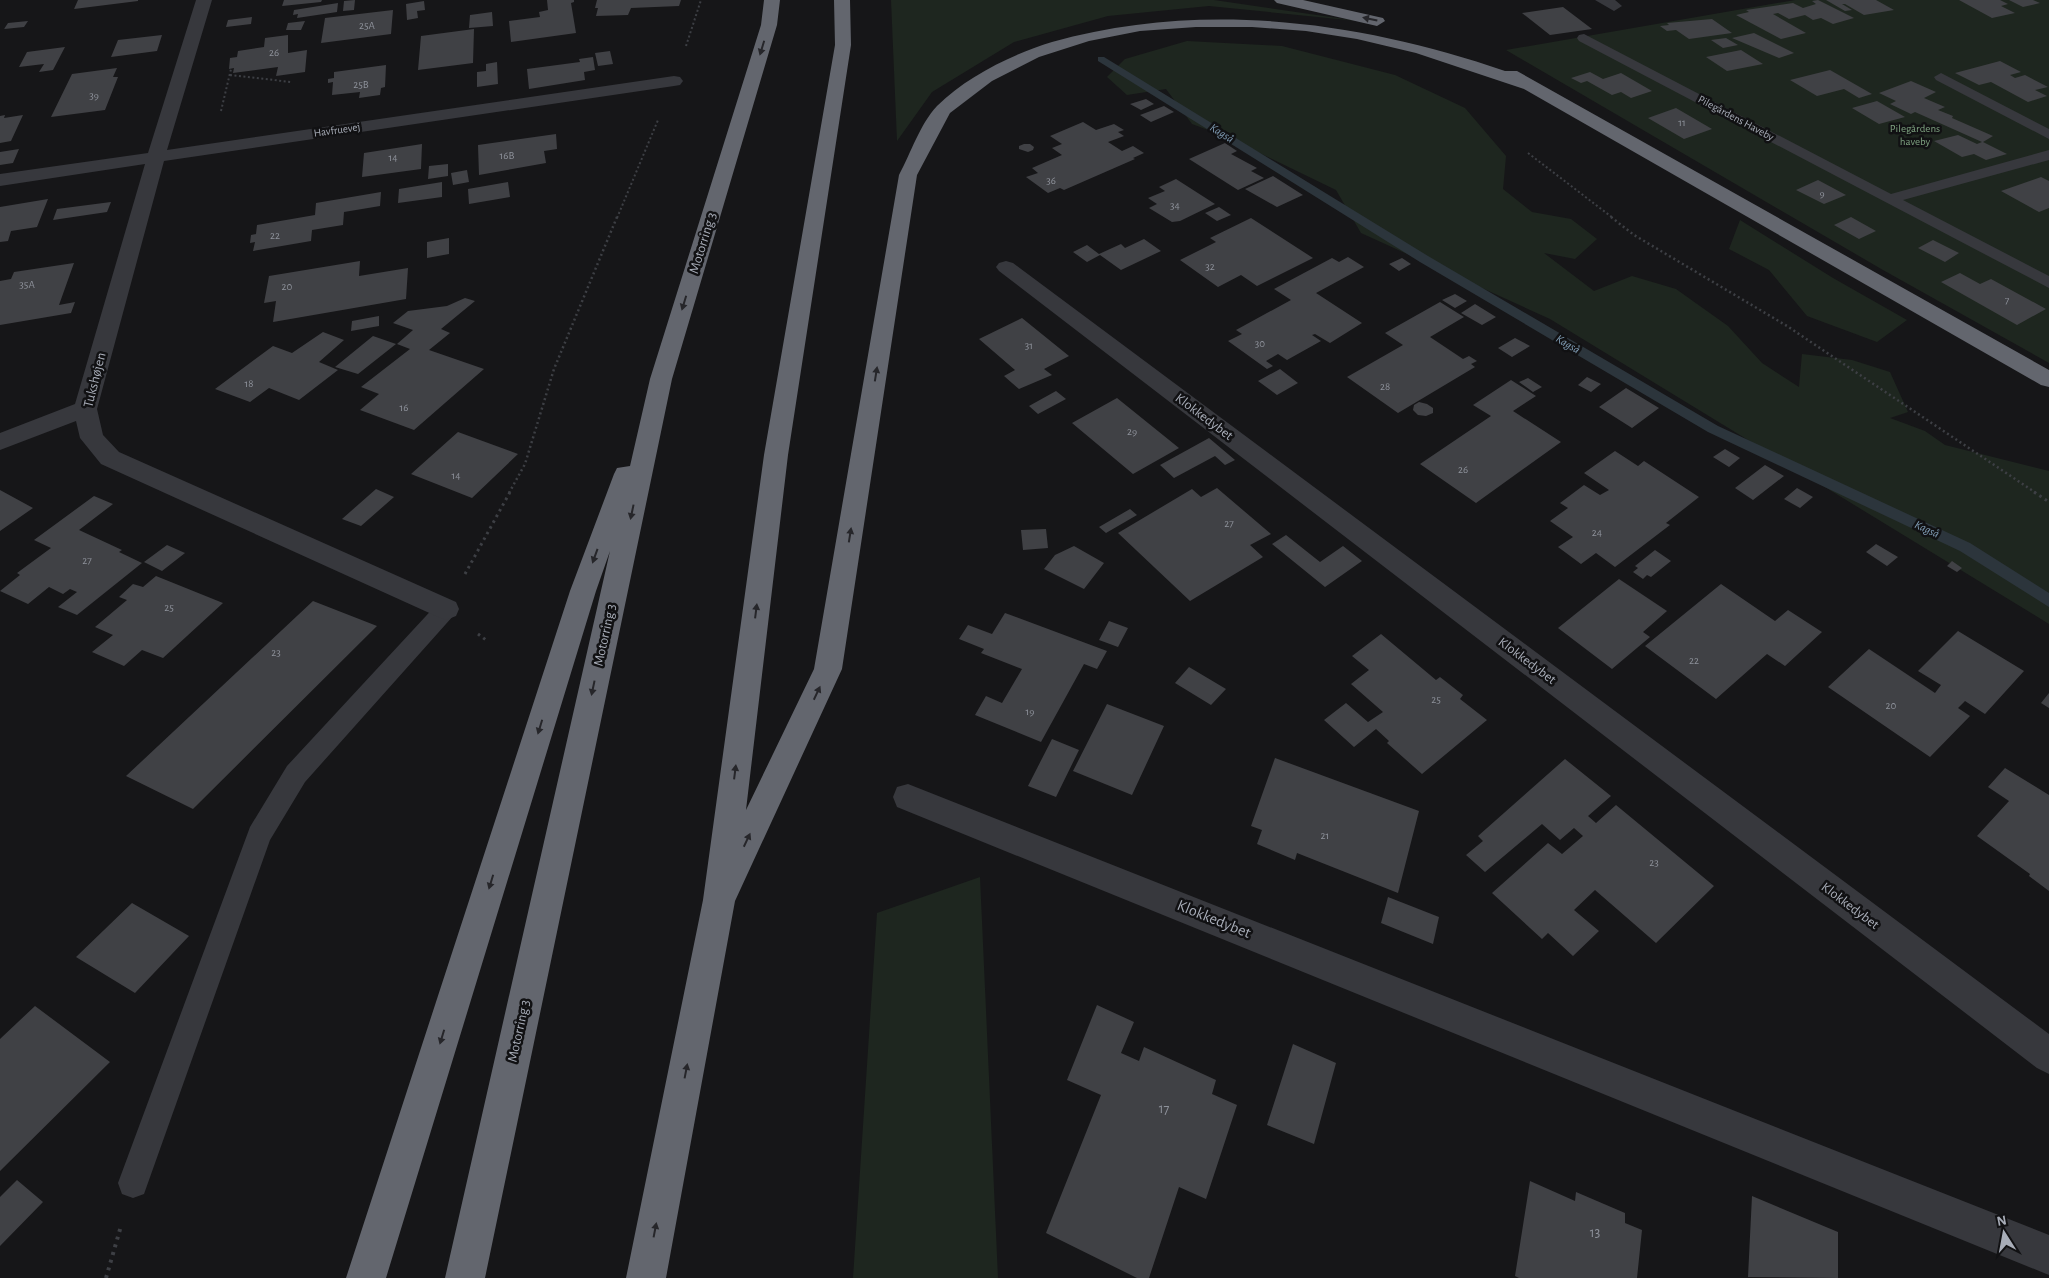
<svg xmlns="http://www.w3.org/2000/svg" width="2049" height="1278" font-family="'Alegreya Sans',sans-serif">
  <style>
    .green { fill: #1e261f }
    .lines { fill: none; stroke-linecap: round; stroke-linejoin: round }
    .stream { fill: #2c353c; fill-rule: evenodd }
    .building { fill: #404145 }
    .path-far3 { stroke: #3d3f44; stroke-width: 2; stroke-dasharray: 2 2.5; stroke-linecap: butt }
    .path-far2 { stroke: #3d3f44; stroke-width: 2.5; stroke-dasharray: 2 3; stroke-linecap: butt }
    .path-far1 { stroke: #3d3f44; stroke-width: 3; stroke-dasharray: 2.5 4; stroke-linecap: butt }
    .path { stroke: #3d3f44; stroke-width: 4; stroke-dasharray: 3 5; stroke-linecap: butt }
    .lane { fill: #37383d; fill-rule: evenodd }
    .street { fill: #37383d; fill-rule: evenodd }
    .highway { fill: #63666e; fill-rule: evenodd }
    .oneway { fill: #26262a }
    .labels { text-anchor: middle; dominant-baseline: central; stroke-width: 5; stroke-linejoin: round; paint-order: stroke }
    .number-label { font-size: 11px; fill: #8e929b }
    .far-street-label { font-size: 11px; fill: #a8adb8; stroke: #111113 }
    .far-park-label { font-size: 11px; fill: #7fa381; stroke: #111113 }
    .far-water-label { font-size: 12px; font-style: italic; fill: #7f9bb3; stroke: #111113 }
    .street-label { font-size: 14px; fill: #a8adb8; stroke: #111113 }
    .near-number-label { font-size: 14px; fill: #8e929b }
    .near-street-label { font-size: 16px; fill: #a8adb8; stroke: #111113 }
  </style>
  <rect width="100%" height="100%" fill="#161618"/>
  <!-- green -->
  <path class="green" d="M891,0H1214L1358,21L1209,6L1108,16L1014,42L932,92L897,141Z
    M1795,0H2049V363L1883,270L1506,50Z
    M1187,41L1282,46L1395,75L1465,108L1506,156L1503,189L1532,212L1571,219L1597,239L1575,259L1544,253L1594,291L1632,276L1676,289L1728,326L1762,363L1799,387L1802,354L1852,360L1890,372L1908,412L1890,418L1925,431L1945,445L2049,471V624L1550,319L1361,233L1336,190L1227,137L1192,124L1166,89L1127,95L1107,77L1125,59Z
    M1740,220L1833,278L1907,320L1877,342L1807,316L1769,270L1729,249Z
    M980,877L998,1278H853L877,913Z"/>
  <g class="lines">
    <!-- stream -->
    <path class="stream" d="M1098,57H1104L1428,256L1718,426L1970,543L2049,593V607L1960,551L1708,432L1420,262L1098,61Z"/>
  </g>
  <!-- building -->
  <path class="building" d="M78,0H138V1L74,9Z
    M284,0H322L321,2L282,6Z
    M355,0L354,10L343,11L344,1Z
    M547,0H574V2L571,3L576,33L511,42L509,21L540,17L539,12L548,10Z
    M597,0H681L679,6L631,8L628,15L596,16L598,8H595Z
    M1818,0L1854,18L1833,24L1821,18L1813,20L1805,15L1789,19L1778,13L1773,14L1806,33L1781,39L1736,15L1749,12L1746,10L1793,3L1803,8L1816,4L1812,1Z
    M1826,0H1876L1894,10L1864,15L1845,4H1842L1852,10L1845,11Z
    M1959,0H2000L2008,4L2001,6L2015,13L1992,18Z
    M2009,0H2033L2040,3L2023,7Z
    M424,1L425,10L417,11L418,18L407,20L406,4Z
    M338,3L337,12L297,18L298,14L293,15L294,10Z
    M1563,7L1592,29L1550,35L1522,13Z
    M393,10L391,34L321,43L325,18Z
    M492,12L493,26L469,28L470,15Z
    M252,17L251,24L226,27L228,20Z
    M1712,19L1732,33L1689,39L1676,30L1667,31L1660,26L1669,25L1667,23Z
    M28,21L24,27L4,29L8,23Z
    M305,21L301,30H286L288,23Z
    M474,29L473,63L418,70L421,36Z
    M1754,33L1794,53L1779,58L1732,38Z
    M162,35L157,51L111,57L118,40Z
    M288,35V53L307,50L305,72L276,76L278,67L233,73L234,68L229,69L230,58L237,57L238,51L264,47L265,38Z
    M1726,38L1738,45L1723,48L1711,40Z
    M65,47L53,70L39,72L44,64L19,67L27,52Z
    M1741,50L1763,64L1727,71L1706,57Z
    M610,51L613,64L598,66L595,53Z
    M593,57L595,70L584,72L585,80L529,89L527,69L580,62L579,59Z
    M2000,61L2021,72L2010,75L2015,78L2025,75L2048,87L2035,90L2047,96L2028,102L1991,82L1979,85L1955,73Z
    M497,62L498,84L477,87V72L486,71V64Z
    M386,65L385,87L381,88L380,95L359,98L360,92L332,95L333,82L328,83V79L334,78V72Z
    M117,68L113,77H118L105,110L51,117L72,74Z
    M1830,70L1872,94L1859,98L1844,89L1817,96L1790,80Z
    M1590,72L1603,79L1621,73L1652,91L1631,98L1621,92L1612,95L1587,81L1581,83L1571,78Z
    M1911,81L1936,92L1924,98L1945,107L1938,110L1953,116L1952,118L1993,136L1983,142L2007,154L1986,160L1974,154L1962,157L1934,141L1958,135L1977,144L1982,142L1915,112L1911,114L1890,104L1896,101L1879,93Z
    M1146,99L1154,104L1141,110L1130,104Z
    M1877,101L1905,117L1879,124L1852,108Z
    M1164,106L1174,112L1151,122L1140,115Z
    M1676,108L1712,129L1684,139L1648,118Z
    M5,115L4,118L23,115L11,141L0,143V116Z
    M1083,122L1096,130L1114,124L1124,130L1118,132L1124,136L1108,142L1122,151L1133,146L1144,153L1133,158L1135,159L1064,190L1060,188L1048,193L1026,177L1038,173L1032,168L1062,155L1052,148L1062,144L1050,136Z
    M556,134L557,149L544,151L546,163L479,175L478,145Z
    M1225,143L1237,151L1231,154L1257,168L1251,171L1264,178L1238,190L1189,159Z
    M422,144L421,169L362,177L364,153Z
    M1024,144H1030L1034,147L1033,150L1028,152L1019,149V146Z
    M19,149L13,163L0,165V152Z
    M448,164V176L428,179L429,166Z
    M467,170L469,182L453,185L451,173Z
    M1273,176L1303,195L1277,207L1245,189Z
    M2041,177L2049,181V208L2039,212L2001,191Z
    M1176,179L1215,204L1180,221L1172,222L1149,208L1157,204L1148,198L1165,191L1159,187Z
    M1818,180L1846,195L1824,204L1796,190Z
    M442,182V197L398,203L399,189Z
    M508,182L510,197L469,204L468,189Z
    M381,192L380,206L344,212L343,225L312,230L311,241L253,251L255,242L250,243L251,235L256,234L257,225L315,215L316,203Z
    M48,199L37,227L11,231L8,241L0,242V207Z
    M111,202L107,212L53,220L57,209Z
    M1219,207L1231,215L1217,221L1205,213Z
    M1851,217L1876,231L1859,239L1834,225Z
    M1251,218L1313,258L1257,286L1241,275L1218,287L1180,260L1216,242L1210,238Z
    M449,238V254L427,258V242Z
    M1144,239L1161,251L1121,270L1100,255L1087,262L1073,252L1087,245L1099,254L1121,244L1125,248Z
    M1933,240L1959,253L1945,262L1918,248Z
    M1348,257L1364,267L1316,293L1362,323L1330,343L1315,334L1312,335L1321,341L1287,360L1278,354L1266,361L1273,366L1267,369L1228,341L1242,334L1236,330L1291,300L1274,289L1332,258L1339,262Z
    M1402,258L1411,264L1399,271L1389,264Z
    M360,261L359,276L408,268L406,299L273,322L276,301L264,303L269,276Z
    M74,263L59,305L75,302L71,313L0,325V281L11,279L14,272Z
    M1960,273L1980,284L1991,279L2046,309L2017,325L1941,282Z
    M1455,294L1467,301L1455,308L1442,300Z
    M465,298L475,301L441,329L450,333L429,350L484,369L414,430L360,410L379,394L361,387L410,349L397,344L413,330L393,323L408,311L447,306Z
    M1440,302L1464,317L1430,337L1463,359L1469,356L1477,361L1471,364L1475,367L1398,413L1347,377L1403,345L1385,333Z
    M1475,304L1496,317L1482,325L1461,313Z
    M379,316V326L351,331L352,321Z
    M1022,318L1069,356L1044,369L1052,375L1019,389L1004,376L1015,370L979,339Z
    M323,332L344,340L319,362L338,370L299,400L269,388L250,402L215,389L273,346L292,353Z
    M373,336L396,344L358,374L335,367Z
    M1515,338L1530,346L1512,357L1498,348Z
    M1280,369L1298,383L1277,395L1258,381Z
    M1587,377L1601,384L1591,392L1578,385Z
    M1528,378L1542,387L1533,392L1519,382Z
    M1511,380L1536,396L1513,411L1561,442L1476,503L1420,464L1491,416L1473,405Z
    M1626,388L1659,408L1632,428L1599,407Z
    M1056,391L1066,399L1038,414L1029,406Z
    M1117,398L1179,448L1133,474L1072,423Z
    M1419,402L1427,404L1433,408V413L1426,416L1418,415L1413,410L1414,405Z
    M458,432L518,454L472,498L411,474Z
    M1209,438L1235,460L1225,465L1215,456L1174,478L1160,465Z
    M1725,449L1740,458L1729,467L1713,457Z
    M1615,451L1638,466L1644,461L1699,497L1666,523L1670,525L1615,567L1596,553L1581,564L1558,547L1573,537L1550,521L1568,508L1560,503L1584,485L1600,495L1609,490L1584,473Z
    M1765,465L1784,476L1753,500L1735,488Z
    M1217,488L1271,534L1250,545L1263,557L1190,601L1118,533L1192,489L1201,497Z
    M1797,488L1813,497L1800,508L1784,499Z
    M376,489L394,497L361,526L342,519Z
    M0,490L33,508L0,531Z
    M94,496L113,504L79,530L122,550L119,552L142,563L77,615L58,607L77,592L70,589L63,594L49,587L28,604L0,591L20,575L17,573L51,548L34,540Z
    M1130,509L1137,515L1106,533L1099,527Z
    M1046,529L1048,548L1023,550L1021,530Z
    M1286,535L1320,562L1343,546L1362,561L1325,587L1272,544Z
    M1876,544L1898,557L1887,566L1866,552Z
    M167,545L185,553L162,571L144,562Z
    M1074,546L1104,563L1084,589L1044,569L1055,555Z
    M1655,550L1671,561L1651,577L1647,575L1643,579L1633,572L1638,568L1635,566Z
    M1952,561L1962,568L1957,572L1947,566Z
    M156,576L223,603L163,658L142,650L124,666L92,652L113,635L95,627L127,600L119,597L133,584L143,587Z
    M1619,579L1667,611L1643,632L1650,637L1612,669L1558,628Z
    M1721,584L1775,621L1788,610L1822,632L1785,666L1767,654L1716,699L1645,646Z
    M313,601L377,626L193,809L126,776Z
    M1005,613L1107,651L1097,669L1084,664L1041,742L975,715L986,696L1002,703L1022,669L981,653L984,649L959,639L968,625L992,634Z
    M1109,621L1128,628L1118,647L1099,640Z
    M1958,631L2024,671L1985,714L1965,701L1958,708L1970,716L1930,757L1828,687L1869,649L1935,693L1941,685L1918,671Z
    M1381,634L1436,680L1440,677L1463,695L1460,699L1487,720L1422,774L1387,743L1389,741L1376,729L1354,747L1324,720L1346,703L1368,722L1383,712L1351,684L1369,670L1352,656Z
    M1189,667L1226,689L1211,705L1175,683Z
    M2049,693V708L2041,703Z
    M1107,704L1164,726L1132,795L1073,771Z
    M1052,739L1079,750L1056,797L1028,786Z
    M1275,758L1419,811L1398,893L1297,853L1295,860L1257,844L1262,830L1251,826Z
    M1565,759L1611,796L1588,816L1596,823L1616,805L1714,886L1656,943L1595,890L1574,910L1599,931L1573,956L1548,933L1542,939L1492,893L1548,843L1562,854L1583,836L1574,828L1560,840L1542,824L1485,872L1466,855L1483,841L1478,836Z
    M2005,768L2049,795V891L2029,876L2030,874L1977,836L2009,801L1988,787Z
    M1388,897L1439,917L1433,944L1381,923Z
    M132,903L189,936L135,993L76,957Z
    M1097,1005L1134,1022L1121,1053L1139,1061L1144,1047L1216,1080L1212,1094L1237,1105L1206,1199L1179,1187L1149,1278H1137L1046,1233L1101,1095L1067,1080Z
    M35,1006L110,1062L0,1171V1039Z
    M1293,1044L1336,1063L1314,1144L1267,1125Z
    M17,1180L43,1202L0,1246V1197Z
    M1530,1181L1575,1201L1576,1192L1625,1213V1223L1642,1230L1637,1278H1519L1515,1276Z
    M1752,1196L1838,1232V1278L1748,1277Z"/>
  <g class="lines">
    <!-- path-far3 -->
    <path class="path-far3" d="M686,46L701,0
      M230,75L291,82
      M221,111L231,69
      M1528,153L1613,218
      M617,218L658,120"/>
    <!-- path-far2 -->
    <path class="path-far2" d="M1611,217L1634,235L1787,326L2036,493
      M509,493L525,464L554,369L617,217"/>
    <!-- path-far1 -->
    <path class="path-far1" d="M2034,492L2049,502
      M465,574L510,492
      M478,634L486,640"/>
    <!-- path -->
    <path class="path" d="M106,1278L121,1226"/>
    <!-- lane -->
    <path class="lane" d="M1584,34L1891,194L2049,150V160L1903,200L2049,276V288L1579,41L1577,38L1579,35Z
      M1941,73L2049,129V139L1936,80L1934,77Z
      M446,600L454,603L457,609L454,615L305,782L270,840L144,1194L133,1198L122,1194L118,1183L250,827L287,766L438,603Z"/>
    <!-- street -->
    <path class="street" d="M196,0H212L167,150L674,76L680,77L683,81L680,85L674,86L164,161L97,409L103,435L119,452L456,602L459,609L456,616L446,620L436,616L101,464L80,438L76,421L0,450V433L75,404L145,164L0,186V174L148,153Z
      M1595,0H1615L1622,6L1614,11Z
      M1006,261L1013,263L2049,1034V1074L2037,1068L999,271L996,267L999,263Z
      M908,784L2049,1235V1275L897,807L893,797L897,787Z"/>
    <!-- highway -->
    <path class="highway" d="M764,0H780L777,25L672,379L485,1278H445L610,551L596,591L386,1278H346L570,591L614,474L617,468L630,466L650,379L761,25Z
      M834,0H850L851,45L788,455L746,810L814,669L899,175C911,153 920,124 937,106C967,76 1013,54 1052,42C1202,0 1360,21 1505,71H1517L2049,370V387L2041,385L1524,89L1416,53L1357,39L1306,31L1252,27H1196L1140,31L1089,41L1039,57L992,81L950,113L917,175L842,669L735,901L666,1278H626L703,900L764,455L835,45Z
      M1274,0H1303L1383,18L1385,21L1377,26L1277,3Z"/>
  </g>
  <!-- one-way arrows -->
  <defs><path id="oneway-solid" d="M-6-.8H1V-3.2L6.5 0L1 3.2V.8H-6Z" transform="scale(1.25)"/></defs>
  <g class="oneway">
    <use href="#oneway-solid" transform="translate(1370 19) rotate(-168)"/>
    <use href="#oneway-solid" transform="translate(762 48) rotate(107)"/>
    <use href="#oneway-solid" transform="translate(684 303) rotate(107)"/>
    <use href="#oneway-solid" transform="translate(876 374) rotate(-81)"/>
    <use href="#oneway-solid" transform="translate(632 512) rotate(102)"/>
    <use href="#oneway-solid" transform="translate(850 535) rotate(-81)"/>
    <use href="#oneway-solid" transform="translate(595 556) rotate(110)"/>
    <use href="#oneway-solid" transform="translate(756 611) rotate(-83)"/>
    <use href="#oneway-solid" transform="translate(593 688) rotate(102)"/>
    <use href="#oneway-solid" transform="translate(817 693) rotate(-65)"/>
    <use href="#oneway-solid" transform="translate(540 727) rotate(107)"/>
    <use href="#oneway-solid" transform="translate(735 772) rotate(-83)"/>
    <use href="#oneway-solid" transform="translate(747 840) rotate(-65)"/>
    <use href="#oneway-solid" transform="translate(491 882) rotate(107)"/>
    <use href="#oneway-solid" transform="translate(442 1037) rotate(107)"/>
    <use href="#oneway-solid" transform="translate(686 1071) rotate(-79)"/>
    <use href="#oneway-solid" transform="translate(655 1230) rotate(-79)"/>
  </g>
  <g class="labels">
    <!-- number labels -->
    <g class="number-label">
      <text x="367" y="25">25A</text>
      <text x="274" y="52">26</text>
      <text x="361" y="84">25B</text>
      <text x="94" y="95">39</text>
      <text x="1682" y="122">11</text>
      <text x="507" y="155">16B</text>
      <text x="393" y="157">14</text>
      <text x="1051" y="180">36</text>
      <text x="1822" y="193">9</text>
      <text x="1175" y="205">34</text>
      <text x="275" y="235">22</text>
      <text x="1210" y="266">32</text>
      <text x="27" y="284">35A</text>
      <text x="287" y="286">20</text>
      <text x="2007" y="300">7</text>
      <text x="1260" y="343">30</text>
      <text x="1029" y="345">31</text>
      <text x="249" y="383">18</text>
      <text x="1385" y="386">28</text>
      <text x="404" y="407">16</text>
      <text x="1132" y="431">29</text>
      <text x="1463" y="469">26</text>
      <text x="456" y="475">14</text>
      <text x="1229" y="523">27</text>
      <text x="1597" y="532">24</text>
      <text x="87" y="560">27</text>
      <text x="169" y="607">25</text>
      <text x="276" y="652">23</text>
      <text x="1694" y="660">22</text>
      <text x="1436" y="699">25</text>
      <text x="1891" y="705">20</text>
      <text x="1030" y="711">19</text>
      <text x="1325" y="835">21</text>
      <text x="1654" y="862">23</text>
    </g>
    <!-- far-street labels -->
    <g class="far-street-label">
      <text transform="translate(1736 118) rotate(28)">Pilegårdens Haveby</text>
      <text transform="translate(337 130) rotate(-8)">Havfruevej</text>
    </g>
    <!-- far-park labels -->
    <g class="far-park-label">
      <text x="1915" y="128">Pilegårdens<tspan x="1915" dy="13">haveby</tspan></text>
    </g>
    <!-- far-water labels -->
    <g class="far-water-label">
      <text transform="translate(1222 133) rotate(32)">Kagså</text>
      <text transform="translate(1568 344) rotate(31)">Kagså</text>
      <text transform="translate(1927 529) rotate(25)">Kagså</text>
    </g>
    <!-- street labels -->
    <g class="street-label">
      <text transform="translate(703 243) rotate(-73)">Motorring 3</text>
      <text transform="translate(95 380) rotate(-76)">Tukshøjen</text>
      <text transform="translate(1204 417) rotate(37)">Klokkedybet</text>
      <text transform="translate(605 635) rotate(-78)">Motorring 3</text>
      <text transform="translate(1527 661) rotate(37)">Klokkedybet</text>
      <text transform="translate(1850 906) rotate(37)">Klokkedybet</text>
      <text transform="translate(519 1031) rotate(-78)">Motorring 3</text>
    </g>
    <!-- near-number labels -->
    <g class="near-number-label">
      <text x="1164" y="1109">17</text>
      <text x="1595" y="1233">13</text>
    </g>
    <!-- near-street labels -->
    <g class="near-street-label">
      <text transform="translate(1214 919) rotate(22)">Klokkedybet</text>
    </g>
  </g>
  <!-- north arrow -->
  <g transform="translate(2004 1233) rotate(349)" stroke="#111113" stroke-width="4" paint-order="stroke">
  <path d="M0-4L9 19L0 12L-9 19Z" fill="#a8adb8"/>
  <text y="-8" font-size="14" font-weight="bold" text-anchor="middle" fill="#a8adb8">N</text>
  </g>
</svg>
